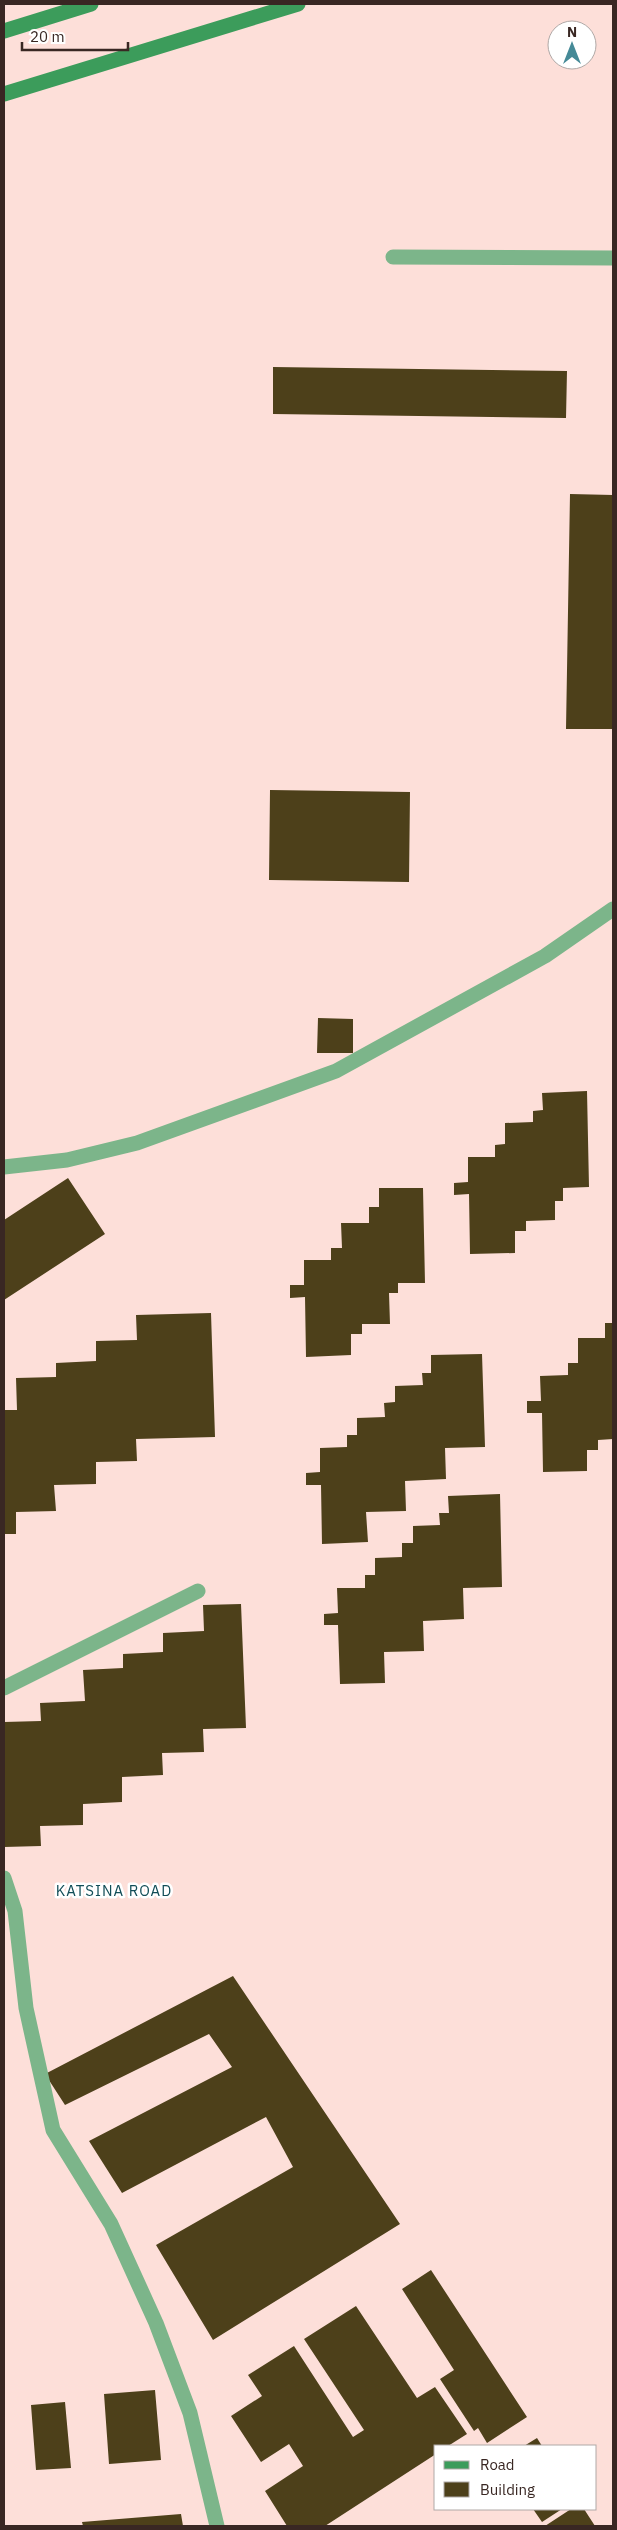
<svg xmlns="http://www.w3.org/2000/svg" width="617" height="2530" font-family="'IBM Plex Sans',sans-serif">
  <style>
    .building { fill: #4d401a }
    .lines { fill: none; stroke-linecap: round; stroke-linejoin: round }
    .minor { stroke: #7cb58a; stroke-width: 15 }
    .secondary { stroke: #3c9c5b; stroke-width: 15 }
    .labels { text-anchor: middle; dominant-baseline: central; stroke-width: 5; stroke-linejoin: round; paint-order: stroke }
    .neighbourhood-label { font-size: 15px; letter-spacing: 1px; fill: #124d57; stroke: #fff }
  </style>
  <rect width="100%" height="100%" fill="#fddfd9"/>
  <!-- building -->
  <path class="building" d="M273,367L567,371L566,418L273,414Z
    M570,494L613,495V729H566Z
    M270,790L410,792L409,882L269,880Z
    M318,1018L353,1019V1053H317Z
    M587,1091L589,1187L563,1188V1201H555V1220L526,1221V1231H515V1253L470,1254L469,1194L454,1195V1183L468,1182V1157H495V1145L505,1144V1123L533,1122V1111L543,1110L542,1093Z
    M68,1178L105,1234L4,1300V1220Z
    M379,1188H423L425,1283H398V1293H389L390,1324H362V1334H351V1355L306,1357L305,1297L290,1298V1285H304V1260H331V1248H342L341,1223H369V1207H379Z
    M211,1313L215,1437L136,1439L137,1461L96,1462V1484L54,1485L56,1511L16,1512V1534H4V1410H17L16,1378L56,1377V1363L96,1361V1341L137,1340L136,1315Z
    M605,1323H613V1439L598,1440V1450H587V1471L543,1472L542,1413H527V1401H541L540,1376L568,1375V1363H578V1338H605Z
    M482,1354L485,1447L445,1448L446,1479L405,1481L406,1511L366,1512L368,1542L322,1544L321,1485H306V1473L320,1472V1448L347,1447V1435H357V1418L385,1417L384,1403L395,1402V1386L423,1385L422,1373H431V1355Z
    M500,1494L502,1587L463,1588L464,1619L423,1621L424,1651L384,1652L385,1683L340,1684L338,1625H324V1614L338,1613L337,1588H365V1575H375V1558L402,1557V1543H413V1526L440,1525L439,1513H449L448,1496Z
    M241,1604L246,1728L203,1729L204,1752L162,1753L163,1775L122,1777V1802L83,1804V1825L40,1826L41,1846L4,1847V1722L41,1721L40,1703L85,1701L83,1670L123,1668V1654L163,1652V1633L204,1631L203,1605Z
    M233,1976L400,2224L213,2340L156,2245L293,2167L266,2117L122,2193L89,2141L232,2067L209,2034L65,2105L45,2074Z
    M431,2270L527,2417L487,2443L478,2428L474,2431L440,2379L454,2370L402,2289Z
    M356,2306L417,2398L435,2387L467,2434L448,2446H436V2454L325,2526H287L265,2491L303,2466L289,2444L261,2462L231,2416L262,2396L248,2375L294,2346L353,2437L364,2430L304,2339Z
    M155,2390L161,2460L109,2464L104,2394Z
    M65,2402L71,2468L36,2470L31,2405Z
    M537,2438L542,2446H524Z
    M533,2509H562L542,2522Z
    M571,2509H584L595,2526H545Z
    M181,2514L183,2526H83L82,2522Z"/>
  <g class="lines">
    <!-- minor -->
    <path class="minor" d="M393,257L613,258
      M4,1167L67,1160L137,1143L336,1071L545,956L613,909
      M4,1688L198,1591
      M4,1878L15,1911L26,2008L53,2130L111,2224L156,2323L190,2413L217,2526"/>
    <!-- secondary -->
    <path class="secondary" d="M4,31L91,4
      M4,94L298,4"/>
  </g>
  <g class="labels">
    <!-- neighbourhood labels -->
    <g class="neighbourhood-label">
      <text x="114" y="1890">KATSINA ROAD</text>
    </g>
  </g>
  <!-- border -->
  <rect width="617" height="2530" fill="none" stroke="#392723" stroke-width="10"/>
  <!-- legend -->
  <rect x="434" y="2445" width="162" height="65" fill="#ffffff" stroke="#b0a9a7"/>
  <rect x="444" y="2461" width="25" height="8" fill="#3c9c5b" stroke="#b0a9a7"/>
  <text x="480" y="2470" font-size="15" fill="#392723">Road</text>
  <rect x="444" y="2482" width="25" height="15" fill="#4d401a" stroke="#b0a9a7"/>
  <text x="480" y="2495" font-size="15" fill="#392723">Building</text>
  <!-- north arrow -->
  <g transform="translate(572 45)"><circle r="24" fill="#ffffff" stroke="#b0a9a7"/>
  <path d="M0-4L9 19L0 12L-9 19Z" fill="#458a97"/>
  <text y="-8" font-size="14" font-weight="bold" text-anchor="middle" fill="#392723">N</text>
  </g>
  <!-- scale -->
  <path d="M22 42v8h106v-8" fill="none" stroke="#392723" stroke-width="2.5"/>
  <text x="30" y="42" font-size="15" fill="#392723" stroke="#ffffff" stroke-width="4" paint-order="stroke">20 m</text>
</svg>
